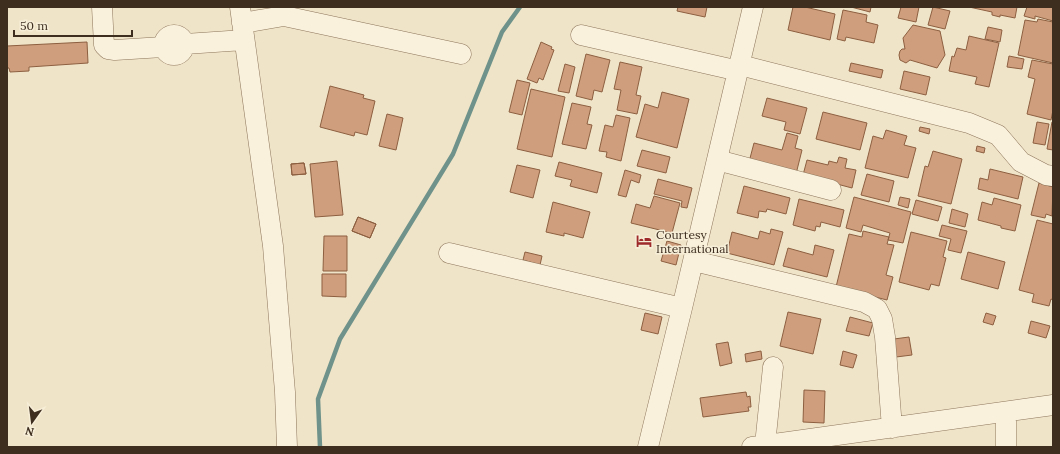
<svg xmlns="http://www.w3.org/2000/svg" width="1060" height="454" font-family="Lora,serif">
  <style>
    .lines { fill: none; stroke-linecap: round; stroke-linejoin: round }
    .stream { stroke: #6f938a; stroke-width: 4.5 }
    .building { fill: #cf9f7d; stroke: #8d5f41 }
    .minor-casing { stroke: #8d765c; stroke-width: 21 }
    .minor { stroke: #faf1dc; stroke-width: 20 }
    .labels { text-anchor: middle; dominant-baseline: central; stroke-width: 3; stroke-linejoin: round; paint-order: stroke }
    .poi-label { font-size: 12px; fill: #3d2e20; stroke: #f7eed8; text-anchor: start }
  </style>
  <rect width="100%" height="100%" fill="#f0e4c8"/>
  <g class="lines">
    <!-- stream -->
    <path class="stream" d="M320,447L318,399L340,339L453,154L502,32L520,7"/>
  </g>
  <!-- building -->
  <path class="building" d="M678,7H707L705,17L677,11Z
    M793,7H805L835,14L830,40L788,30Z
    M851,7H871L870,12Z
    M901,7H919L916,22L898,18Z
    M933,7L950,11L945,29L928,25Z
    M969,7H1017L1015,18L1000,15V17L992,15V12Z
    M1027,7H1053V21L1035,16V19L1024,16Z
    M843,10L867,15L866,22L878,25L874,43L846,37L845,41L837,39Z
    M1038,19L1053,22V63L1018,55L1025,20L1037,22Z
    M913,25L940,31L945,55L937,68L910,60L906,63L900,60L899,55L900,51L902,49H905L903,38Z
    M988,27L1002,30L1000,42L985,39Z
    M969,36L999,43L989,87L975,84L977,77L949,71L952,56L954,57L957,48L966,50Z
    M87,42L88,63L29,67V71L10,72L9,68H7V46Z
    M541,42L552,47L551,49L554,50L543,80L539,78L537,83L527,79Z
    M586,54L610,60L602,92L594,90L592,100L576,96Z
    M1009,56L1024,59L1022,69L1007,67Z
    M1032,60L1053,64V110L1051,120L1027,114L1035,79L1028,77Z
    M620,62L642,67L636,95L641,96L637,114L617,110L621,90L614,89Z
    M851,63L883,70L881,78L849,71Z
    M565,64L575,67L569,93L558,91Z
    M904,71L930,77L926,95L900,89Z
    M517,80L530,83L522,115L509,112Z
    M330,86L364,95L363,98L375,101L367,135L355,132L354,136L320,127Z
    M531,89L565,97L552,157L517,149Z
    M662,92L689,99L677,148L636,137L645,104L658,108Z
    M767,98L807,108L800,134L784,130L786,122L762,116Z
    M572,103L591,107L587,124L592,125L586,149L562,144Z
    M823,112L867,123L860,150L816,139Z
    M387,114L403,118L396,150L379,146Z
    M616,115L630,118L621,161L606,157L607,152L599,151L605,125L613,127Z
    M1037,122L1049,124L1045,145L1033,143Z
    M1052,122H1053V150L1047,149Z
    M920,127L930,129L929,134L919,131Z
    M886,130L907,136L904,145L916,148L908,178L865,168L873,136L883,139Z
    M787,133L798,136L795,148L802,150L796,174L749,162L754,143L782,150Z
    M977,146L985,148L984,153L976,151Z
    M642,150L670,157L666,173L637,166Z
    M933,151L962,159L951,204L918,196L925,166L928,167Z
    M839,157L847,159L845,168L856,170L852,188L803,175L807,160L828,165L829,161L837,163Z
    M337,161L343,215L315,217L310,164Z
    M559,162L602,173L597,193L570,186L572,180L555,176Z
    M304,163L306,174L292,175L291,164Z
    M304,163L306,174L292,175L291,164Z
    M517,165L540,170L533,198L510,192Z
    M990,169L1023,177L1018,199L978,189L980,178L988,180Z
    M625,170L641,175L639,183L631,180L626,197L618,195Z
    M867,174L894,181L889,202L861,195Z
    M658,179L692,188L687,208L681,207L682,201L654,194Z
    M1039,183L1053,187L1052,216L1046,214L1045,218L1031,215Z
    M744,186L790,198L786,214L767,209L766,212L759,211L758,218L737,213Z
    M654,196L680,203L672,233L631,223L636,204L650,208Z
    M854,197L911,212L903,243L888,240L890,233L863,225L861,232L846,228Z
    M900,197L910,199L908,208L898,205Z
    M994,198L1021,205L1015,231L1001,228V226L978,220L982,202L992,205Z
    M799,199L844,210L840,227L821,222L820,227L816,226L815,231L793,225Z
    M916,200L942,207L938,221L912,214Z
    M553,202L590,212L583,238L564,233V236L546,232Z
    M952,209L968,214L965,227L949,223Z
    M358,217L376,224L370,238L352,231Z
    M358,217L376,224L370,238L352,231Z
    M1037,220L1053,224V300L1051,299L1049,306L1032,302L1034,294L1019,290Z
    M942,225L967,231L961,253L948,250L951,239L939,236Z
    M771,229L783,232L774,265L727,253L732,232L758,239L760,231L770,234Z
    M863,231L889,237L887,244L894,245L886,275L893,277L887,300L836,287L849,234L862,237Z
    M911,232L947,241L943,257L946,258L939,286L931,284L929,290L899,282Z
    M324,236H347V271H323Z
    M667,241L681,245L676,265L661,261Z
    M815,245L834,250L827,277L783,266L788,248L813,255Z
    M525,252L542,256L540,265L523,260Z
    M968,252L1005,262L998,289L961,279Z
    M322,274H346V297L322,296Z
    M788,312L821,319L813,354L780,346Z
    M645,313L662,317L658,334L641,330Z
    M986,313L996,316L993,325L983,322Z
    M850,317L873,323L869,336L846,331Z
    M1031,321L1050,326L1046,338L1028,333Z
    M909,337L912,355L896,357L894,339Z
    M728,342L732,363L720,366L716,344Z
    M761,351L762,359L746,362L745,354Z
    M843,351L857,355L853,368L840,365Z
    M804,390L825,391L824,423L803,422Z
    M746,392L747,397L750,396L751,407H748L749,411L703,417L700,398Z"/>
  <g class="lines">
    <defs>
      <path id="minor" d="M102,7L104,45L108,49L115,50L163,47
        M240,7L273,246L285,392L287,447
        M242,23L284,16L461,54
        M164 45a10 10 0 1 1 20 0a10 10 0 1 1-20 0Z
        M581,35L739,71
        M185,44L244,40
        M740,65L969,123L998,135L1021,162L1046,175L1053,176
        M717,160L831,190
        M449,253L682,308
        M694,261L864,302L877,309L882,319L885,337L892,428
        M1006,412V447
        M765,445L773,367
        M648,447L682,308L753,7
        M752,447L1053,405"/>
    </defs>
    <!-- minor casing -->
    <use href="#minor" class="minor-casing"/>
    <!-- minor -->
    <use href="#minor" class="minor"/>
  </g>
  <!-- icons -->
  <defs>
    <symbol id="hotel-bare" viewBox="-9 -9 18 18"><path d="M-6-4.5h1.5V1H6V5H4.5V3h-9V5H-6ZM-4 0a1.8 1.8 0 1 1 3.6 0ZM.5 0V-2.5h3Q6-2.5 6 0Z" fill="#9e2a2b" stroke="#f7eed8" stroke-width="2.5" paint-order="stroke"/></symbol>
  </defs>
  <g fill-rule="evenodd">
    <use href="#hotel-bare" x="633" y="230" width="22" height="22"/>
  </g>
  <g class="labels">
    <!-- poi labels -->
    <g class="poi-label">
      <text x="656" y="234">Courtesy<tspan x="656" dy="14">International</tspan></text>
    </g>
  </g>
  <!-- border -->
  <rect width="1060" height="454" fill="none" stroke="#3d2e20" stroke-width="16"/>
  <!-- north arrow -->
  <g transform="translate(32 422) rotate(194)" stroke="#f7eed8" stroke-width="3" paint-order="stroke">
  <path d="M0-3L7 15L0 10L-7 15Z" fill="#3d2e20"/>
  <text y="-6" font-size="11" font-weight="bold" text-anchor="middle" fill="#3d2e20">N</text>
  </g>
  <!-- scale -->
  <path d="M14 30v6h118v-6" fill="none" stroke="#3d2e20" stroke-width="2"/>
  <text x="20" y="30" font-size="12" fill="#3d2e20" stroke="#f7eed8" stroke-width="3" paint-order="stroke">50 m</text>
</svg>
